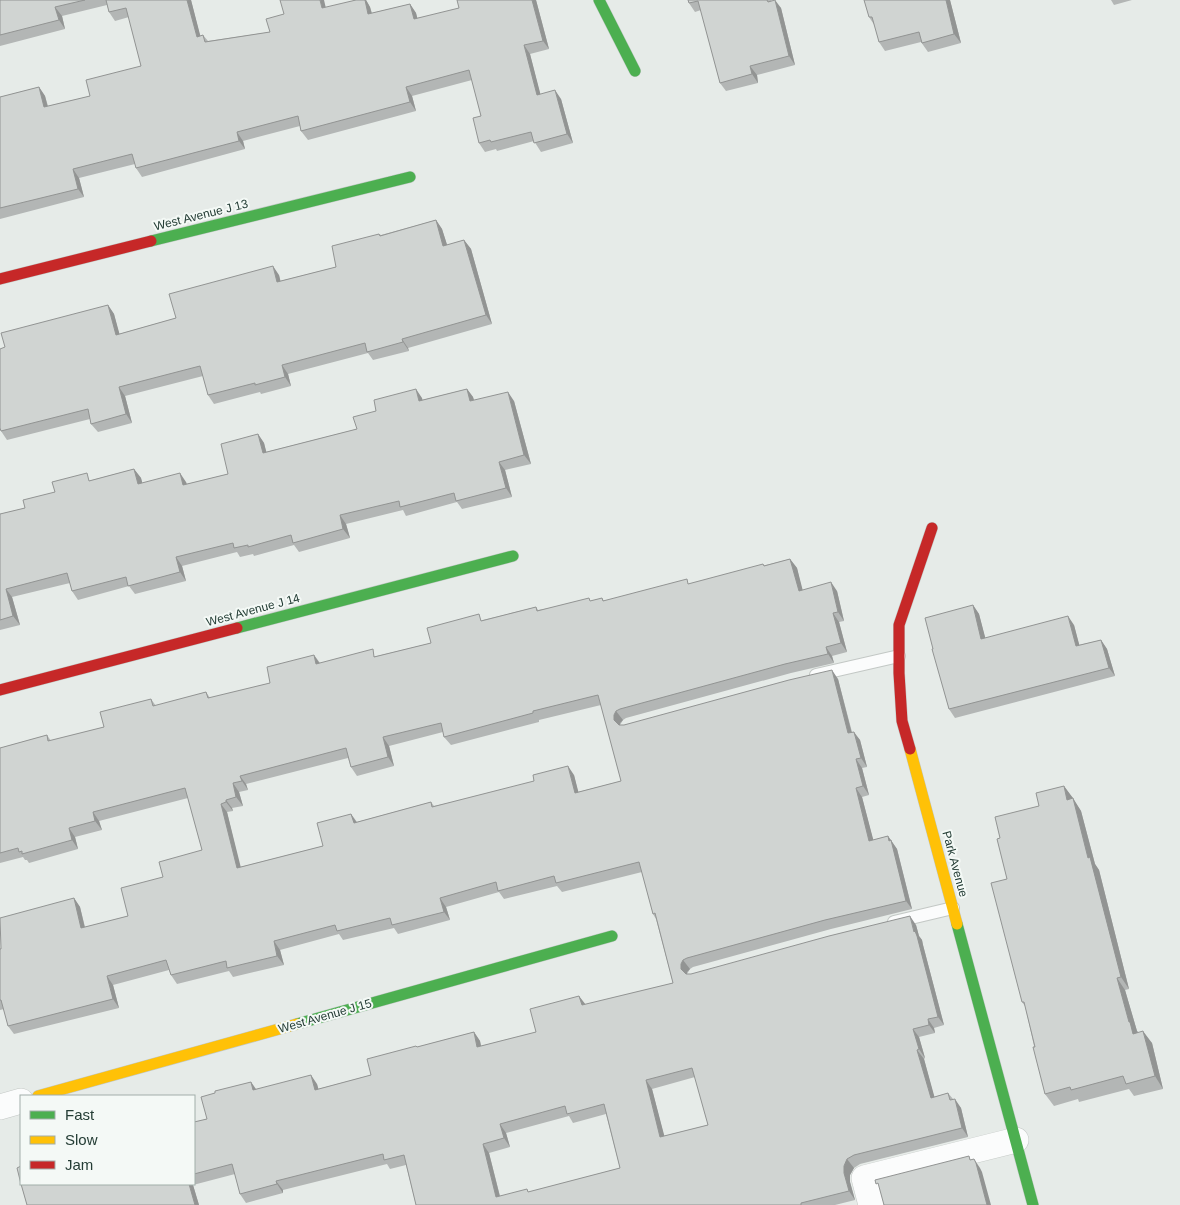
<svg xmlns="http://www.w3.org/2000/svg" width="1180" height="1205" font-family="Arial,sans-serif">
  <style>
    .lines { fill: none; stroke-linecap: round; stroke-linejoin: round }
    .lane-casing { stroke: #c3c8c5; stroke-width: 14 }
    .street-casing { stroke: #c3c8c5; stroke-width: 26 }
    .fast-casing { stroke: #c1c8c5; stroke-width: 12 }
    .slow-casing { stroke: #c1c8c5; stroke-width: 12 }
    .jam-casing { stroke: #c1c8c5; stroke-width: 12 }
    .lane { stroke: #fbfcfc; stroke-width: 12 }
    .street { stroke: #fbfcfc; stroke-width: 25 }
    .fast { stroke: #4caf50; stroke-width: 11 }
    .slow { stroke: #ffc107; stroke-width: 11 }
    .jam { stroke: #c62828; stroke-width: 11 }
    .wall { fill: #b3b6b5; fill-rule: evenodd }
    .shaded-wall { fill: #929493 }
    .building { fill: #d0d4d2; stroke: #929493; fill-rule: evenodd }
    .labels { text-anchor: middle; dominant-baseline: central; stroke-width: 4; stroke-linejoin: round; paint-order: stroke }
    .street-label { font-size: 12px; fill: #243d35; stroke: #f4f9f6 }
  </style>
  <rect width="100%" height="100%" fill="#e6ebe8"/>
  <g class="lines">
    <defs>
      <path id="lane" d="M816,675L899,656
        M894,922L953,908"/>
      <path id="street" d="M0,1107L21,1101
        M871,1205L864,1178L1016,1140"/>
      <path id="fast" d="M599,0L635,71
        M151,241L410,177
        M237,628L513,556
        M957,924L1033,1205
        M297,1024L612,936"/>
      <path id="slow" d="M910,749L957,924
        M38,1096L297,1024"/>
      <path id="jam" d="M0,279L151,241
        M0,690L237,628
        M910,749L902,721L899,673V625L932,528"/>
    </defs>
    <!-- lane casing -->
    <use href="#lane" class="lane-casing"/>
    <!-- street casing -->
    <use href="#street" class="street-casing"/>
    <!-- fast casing -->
    <use href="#fast" class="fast-casing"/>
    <!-- slow casing -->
    <use href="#slow" class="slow-casing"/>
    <!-- jam casing -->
    <use href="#jam" class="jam-casing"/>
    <!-- lane -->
    <use href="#lane" class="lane"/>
    <!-- street -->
    <use href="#street" class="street"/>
    <!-- fast -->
    <use href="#fast" class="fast"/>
    <!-- slow -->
    <use href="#slow" class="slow"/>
    <!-- jam -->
    <use href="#jam" class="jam"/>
  </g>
  <!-- wall -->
  <path class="wall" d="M0,0H191L200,36L203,35L208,41L270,32L326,8L356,0H366L370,7L372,13L410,4L416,13L417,18L536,0L549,49L530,54L540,94L561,99L573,143L541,152L534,141L497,151L496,149L485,152L479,143L481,116L472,80L412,96L416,111L308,140L301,131L300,126L243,141L245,149L142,177L136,168L135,164L79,178L84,197L0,219V97L39,87L45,96L48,106L90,96L141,66L129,17L115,21L109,12L107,5L62,16L65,29L0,46Z
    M688,0H771L781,8L795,65L757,75L758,83L726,91L720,83L701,10L695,12L689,3Z
    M864,0H950L961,43L928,52L921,42L885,51L879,42L875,26L869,17Z
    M1111,0H1132L1114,5Z
    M436,220L442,229L447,245L464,240L471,249L492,324L408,348L409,351L373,360L368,353L288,374L291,386L261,394L260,392L214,404L208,395L203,376L125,396L132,423L98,432L91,424L90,419L7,440L1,431L5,347L108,305L114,314L119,334L176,318L279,275L280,281L336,267L379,234L381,235Z
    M467,389L473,397L474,401H514L531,464L505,470L512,497L462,509L457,502L406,516L403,510L346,524L350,538L299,552L294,545L254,556L253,554L240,557L237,552L182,566L186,581L135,594L129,586L78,600L72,591L70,583L12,597L20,625L0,630V514L25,508L55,492L92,480L134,469L141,478L142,483L186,482L187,484L228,474L258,434L264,443L266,452L357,429L422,398V400Z
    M790,559L797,568L802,590L837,591L844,621L839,622L847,652L832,656L834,663L791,673L626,718L623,720L620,725H624L838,679L852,732L860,740L867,767L862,768L869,795L862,797L873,840L888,836L897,849L912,909L831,929L693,967L690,969L687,974H691L916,925L919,936L922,940L923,945L944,1025L934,1028L935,1033L919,1037L925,1058L924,1059L934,1097L948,1093L953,1099L961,1108L968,1137L860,1164L854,1168L850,1175V1182L855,1200L835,1205H416L406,1165L390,1169L387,1164L283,1190V1193L246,1203L240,1194L235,1174L193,1185L199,1205H27L21,1184H194V1122L207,1119L215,1093L251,1082L256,1089L317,1084L318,1089L371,1075L417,1047L474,1032L480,1041L481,1046L536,1032L579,996L585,1005L673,983L656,919L653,914L642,872L562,892L557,886L504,899L499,892L446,907L450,920L398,934L394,928L343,940L339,934L280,950L284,965L233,977L229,971L177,984L171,975L169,970L113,985L119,1008L14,1034L8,1026L4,1009L0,1010V949L74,898L80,907L85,927L128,916L163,877L202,850L188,798L99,821L102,830L75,837L78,849L29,863L27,860H25L23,857L0,863V748L47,735L51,741L104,727L151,699L156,706L206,692L210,698L270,683L314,655L320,663L377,656L431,643L483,620L536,607L538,610L591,601L602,598L604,601L690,584ZM601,705L621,781L578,792L574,775L434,806L431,802L357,822L351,814L323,846L240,867L227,812L233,811L232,808L243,806L239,792L248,790L246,784L348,758L351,767L357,776L394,766L389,746L443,732L444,737L451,745L539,722V720ZM695,1077L708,1125L664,1136L652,1089ZM606,1114L620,1168L529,1192L500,1196L489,1153L510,1147L506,1133L569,1116L573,1123Z
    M973,605L979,614L985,638L1074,625L1079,645L1101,640L1107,649L1115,676L955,718L949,709L933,649Z
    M1064,786L1081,811L1095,864L1099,870L1129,989L1125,990L1137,1031L1152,1043L1163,1089L1134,1096L1129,1089L1079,1102L1078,1099L1054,1106L1045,1094L1025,1006L1022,1002L1007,879L1000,838Z"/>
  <!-- shaded-wall -->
  <path class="shaded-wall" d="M187,0H191L203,46L197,37Z
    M320,0H324L328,17L322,8Z
    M365,0H366L370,7L374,23L368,14Z
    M532,0H536L549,49L543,41Z
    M775,0L781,8L795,65L789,56Z
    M946,0H950L961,43L954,34Z
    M410,4L416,13L420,28L414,19Z
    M55,7L62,16L65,29L59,20Z
    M524,45L530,54L543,104L537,95Z
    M750,66L757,75L758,83L752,74Z
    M39,87L45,96L50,116L44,107Z
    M406,87L412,96L416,111L410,102Z
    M555,90L561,99L573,143L567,134Z
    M237,132L243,141L245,149L239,141Z
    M73,169L79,178L84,197L78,189Z
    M436,220L442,229L450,254L443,246Z
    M464,240L471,249L492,324L486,315Z
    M273,266L279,275L283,291L277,282Z
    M108,305L114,314L122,343L116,335Z
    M402,339L408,348L409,351L403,342Z
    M282,365L288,374L291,386L285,377Z
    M119,387L125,396L132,423L126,414Z
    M416,389L422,398L425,409L419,401Z
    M467,389L473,397L477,410L470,401Z
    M508,392L514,401L531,464L524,455Z
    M258,434L264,443L269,462L263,453Z
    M499,462L505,470L512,497L506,488Z
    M134,469L141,478L145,493L138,484Z
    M180,473L186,482L189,494L183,485Z
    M340,515L346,524L350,538L343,529Z
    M176,557L182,566L186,581L180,572Z
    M790,559L797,568L805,599L799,591Z
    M831,582L837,591L844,621L838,612Z
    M6,589L12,597L20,625L13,616Z
    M973,605L979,614L988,648L981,639Z
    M833,613L839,622L847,652L841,643Z
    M1068,616L1074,625L1082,655L1076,646Z
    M1101,640L1107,649L1115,676L1109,668Z
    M826,647L832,656L834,663L828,654Z
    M314,655L320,664H316Z
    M832,670L838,679L854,742L848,733Z
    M616,711L623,720L620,723V729L614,720V715Z
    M854,732L860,740L867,767L861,758Z
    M383,737L389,746L394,766L388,757Z
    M856,759L862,768L869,795L863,786Z
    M568,766L574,775L581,802L575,793Z
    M240,776L246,784L248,790L242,781Z
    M233,783L239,792L243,806L236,797Z
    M1064,786L1073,798L1067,800Z
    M856,788L862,797L876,850L869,841Z
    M1073,798L1081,811L1095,864L1099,870L1129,989L1121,977L1088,858Z
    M226,800L232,808L233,811L226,802Z
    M221,804L227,812L243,876L237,868Z
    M93,812L99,821L102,830L95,821Z
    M351,814L357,823H354Z
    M69,828L75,837L78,849L72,840Z
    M888,836L897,849L912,909L906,901Z
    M74,898L80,907L87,937L81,928Z
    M440,898L446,907L450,920L444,912Z
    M910,916L916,925L919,936L922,940L923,945L944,1025L938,1017Z
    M274,941L280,950L284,965L277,956Z
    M683,960L690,969L687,972V978L681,969V964Z
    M107,976L113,985L119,1008L113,999Z
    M1117,978L1125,990L1137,1031L1139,1034H1133L1129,1022Z
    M579,996L586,1005H582Z
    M928,1019L934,1028L935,1033L929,1025Z
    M913,1029L919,1037L925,1058L919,1049Z
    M1143,1031L1152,1043L1163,1089L1155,1076Z
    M474,1032L480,1041L483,1056L477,1047Z
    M917,1050L924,1059L937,1106L931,1098Z
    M311,1075L317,1084L321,1098L315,1090Z
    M646,1080L652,1089L667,1146L660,1137Z
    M251,1082L257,1091L253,1090Z
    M955,1099L961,1108L968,1137L962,1128Z
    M500,1124L506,1133L510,1147L504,1138Z
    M483,1144L489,1153L502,1205L496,1197Z
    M847,1159L854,1168L850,1175V1182L855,1200L849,1191L844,1173V1166Z
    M974,1159L980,1168L982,1172L991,1205H987Z
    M276,1181L283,1190V1193L277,1184Z
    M189,1184H193V1185L199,1205H195Z"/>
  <!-- building -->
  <path class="building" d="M0,0H85L55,7L59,20L0,35Z
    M106,0H187L197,37L203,35L205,42L270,32L266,19L284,14L280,0H320L322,8L356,0H365L368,14L410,4L414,19L459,8L457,0H532L543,41L524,45L537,95L555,90L567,134L534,143L531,132L491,142L490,140L479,143L473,118L481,116L469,70L406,87L410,102L301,131L298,116L237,132L239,141L136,168L132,154L73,169L78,189L0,208V97L39,87L44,107L90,96L86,80L141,66L126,8L109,12Z
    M688,0H767L768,2L775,0L789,56L750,66L752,74L720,83L698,1L689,3Z
    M864,0H946L954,34L922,43L919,32L879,42L872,17H869Z
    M436,220L443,246L464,240L486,315L402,339L403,342L367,352L365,343L282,365L285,377L255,385V383L208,395L200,366L119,387L126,414L91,424L88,409L1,431L0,428V349L5,347L1,333L108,305L116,335L176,318L169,294L273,266L277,282L336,267L332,246L379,234L380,236Z
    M416,389L419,401L467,389L470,401L508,392L524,455L499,462L506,488L456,501L454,493L400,507L399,501L340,515L343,529L293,543L291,535L248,547V545L234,548L233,543L176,557L180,572L128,586L126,577L72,591L67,573L6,589L13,616L0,620V514L25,508L23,500L55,492L52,482L87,473L89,481L134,469L138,484L180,473L183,485L228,474L221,444L258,434L263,453L357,429L353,417L376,411L374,400Z
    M790,559L799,591L831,582L838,612L833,613L841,643L826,647L828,654L785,664L620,709L616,711L614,715V720L619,725H624L789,680L832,670L848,733L854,732L861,758L856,759L863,786L856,788L869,841L888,836L889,841L891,840L906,901L825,920L687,958L683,960L681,964V969L686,974H691L829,936L910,916L914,932L915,931L917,936L938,1017L928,1019L929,1025L913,1029L919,1049L917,1050L931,1098L948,1093L950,1100L955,1099L962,1128L854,1155L847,1159L844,1166V1173L849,1191L801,1203V1205H416L404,1155L384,1160L383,1154L276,1181L277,1184L240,1194L232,1164L194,1174V1122L207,1119L201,1097L215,1093V1091L251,1082L253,1090L311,1075L315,1090L371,1075L367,1059L416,1046L417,1047L474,1032L477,1047L536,1032L530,1009L579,996L582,1005L673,983L655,913L653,914L639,862L556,883L554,876L498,891L496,882L440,898L444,912L392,925L390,918L337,931L335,925L274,941L277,956L227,968L226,961L171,975L166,960L107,976L113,999L8,1026L1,1000H0V949H1L0,918L74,898L81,928L128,916L121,888L163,877L159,862L202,850L185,788L93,812L95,821L69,828L72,840L22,854V851L19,852L18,848L0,853V748L47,735L48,741L104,727L100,712L151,699L153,706L206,692L208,698L270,683L267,667L314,655L316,664L373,649L374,657L431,643L427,628L479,614L481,621L536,607L537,611L589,598L590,601L602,598L603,601L687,579L688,584L763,564L764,566ZM598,695L621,781L575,793L568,766L533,775L534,781L432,807L431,802L354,823L351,814L317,823L323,846L237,868L221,804L226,802V800L236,797L233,783L242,781L240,776L346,748L351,767L388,757L383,737L441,723L444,737L533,713V711ZM692,1068L708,1125L660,1137L646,1080ZM604,1104L620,1168L528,1192L527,1189L496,1197L483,1144L504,1138L500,1124L565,1106L567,1114Z
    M973,605L981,639L1068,616L1076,646L1101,640L1109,668L949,709L932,649H933L925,618Z
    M1064,786L1067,800L1073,798L1088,858L1090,857L1121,977L1117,978L1129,1022H1130L1133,1034L1143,1031L1155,1076L1126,1084L1123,1076L1071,1090L1070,1087L1045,1094L1033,1047H1035L1024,1002H1022L991,883L1007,879L997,839L1000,838L995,817L1039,806L1036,793Z
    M969,1156L970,1160L974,1159L976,1163L987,1205H884L878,1183L876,1184L875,1180Z
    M21,1166V1184L17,1168Z
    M21,1184H189L195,1205H27Z"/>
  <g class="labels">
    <!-- street labels -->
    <g class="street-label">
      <text transform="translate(201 215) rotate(-14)">West Avenue J 13</text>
      <text transform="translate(253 610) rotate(-15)">West Avenue J 14</text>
      <text transform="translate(955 864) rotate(75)">Park Avenue</text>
      <text transform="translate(325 1016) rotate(-16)">West Avenue J 15</text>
    </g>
  </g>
  <!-- legend -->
  <rect x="20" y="1095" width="175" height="90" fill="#f4f9f6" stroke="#a1aea9"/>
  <rect x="30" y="1111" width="25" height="8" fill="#4caf50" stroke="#a1aea9"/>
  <text x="65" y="1120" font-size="15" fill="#243d35">Fast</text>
  <rect x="30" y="1136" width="25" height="8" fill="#ffc107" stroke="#a1aea9"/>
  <text x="65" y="1145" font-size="15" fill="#243d35">Slow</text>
  <rect x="30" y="1161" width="25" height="8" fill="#c62828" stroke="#a1aea9"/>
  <text x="65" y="1170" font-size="15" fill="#243d35">Jam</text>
</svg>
